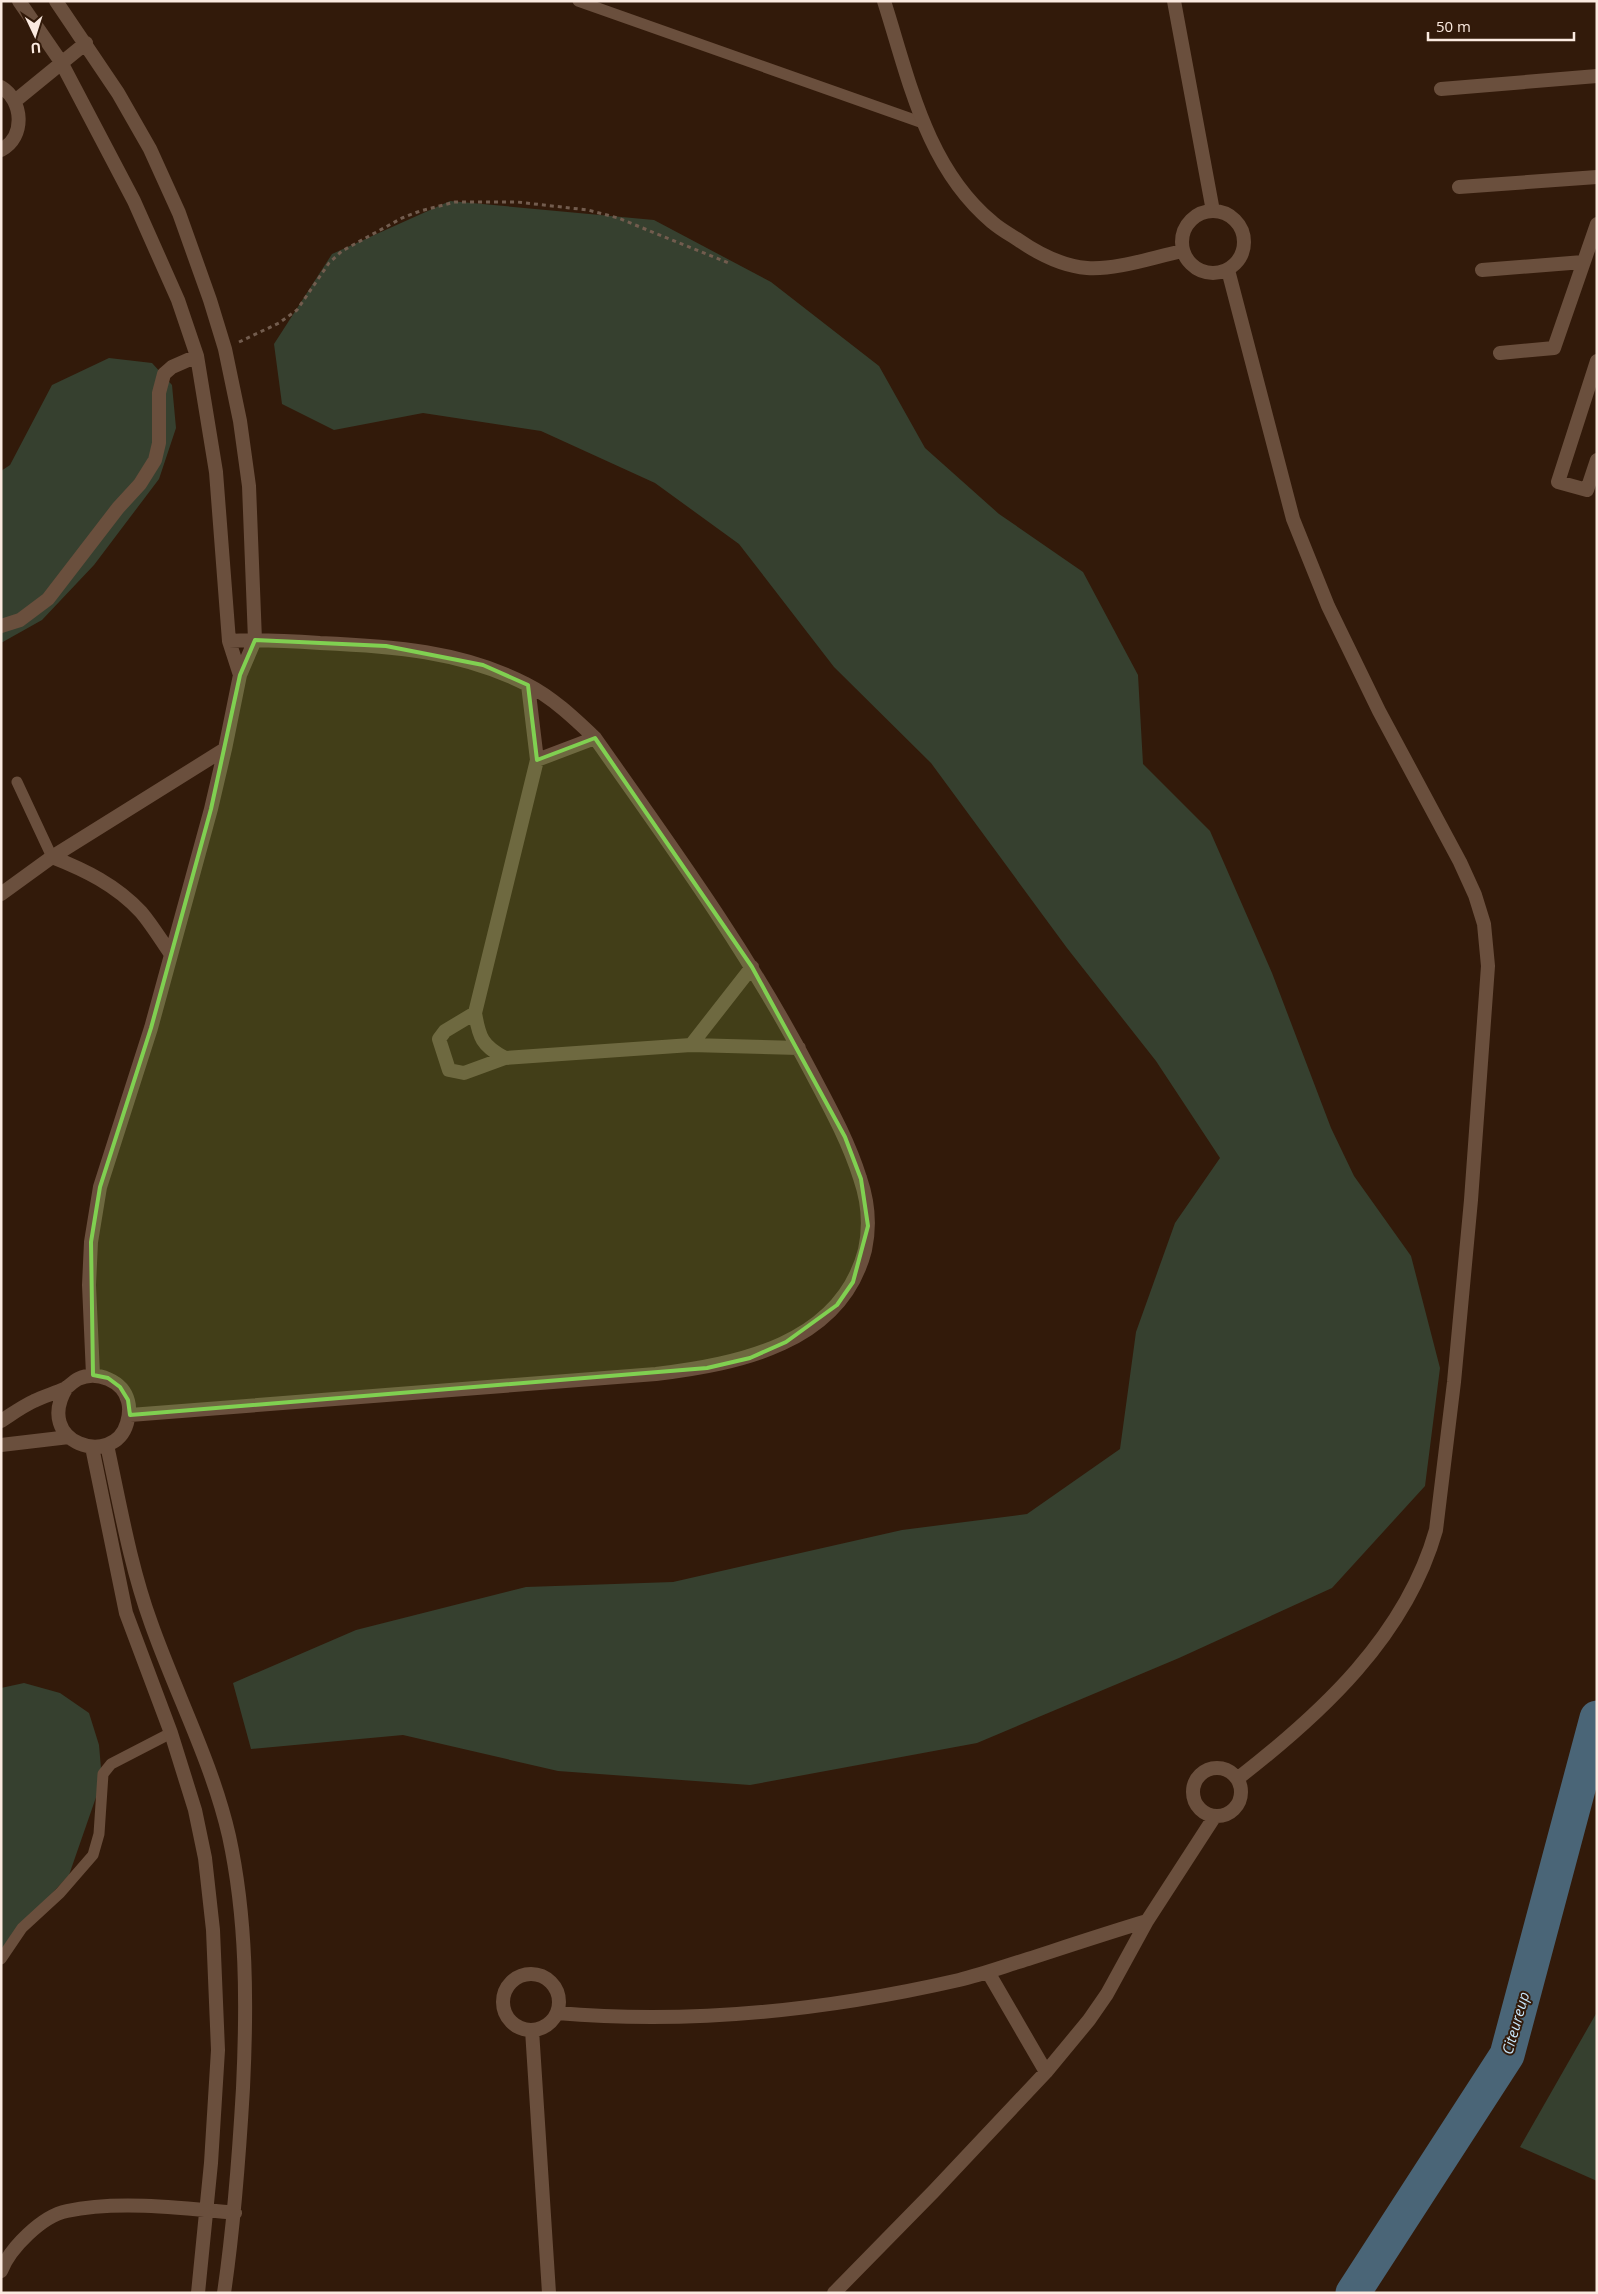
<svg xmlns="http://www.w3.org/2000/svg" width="1598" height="2294" font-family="'Open Sans',sans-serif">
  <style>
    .green { fill: #36402f }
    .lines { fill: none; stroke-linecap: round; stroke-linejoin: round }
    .river { stroke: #4a6577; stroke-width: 35 }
    .path { stroke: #725c4e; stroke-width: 3; stroke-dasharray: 4 4; stroke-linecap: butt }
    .service { stroke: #6a4f3d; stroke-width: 11 }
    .minor { stroke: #6a4f3d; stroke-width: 14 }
    .marked { fill: #80d051; fill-opacity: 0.2; stroke: #80d051; stroke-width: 4; stroke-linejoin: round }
    .labels { text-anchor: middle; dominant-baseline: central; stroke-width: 4; stroke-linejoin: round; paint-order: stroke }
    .water-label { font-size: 15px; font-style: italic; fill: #c7e6fb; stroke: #321a0a }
  </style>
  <rect width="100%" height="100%" fill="#321a0a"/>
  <!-- green -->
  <path class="green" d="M450,201L654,220L771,282L879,366L925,448L999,514L1083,572L1138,675L1143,764L1210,831L1272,973L1331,1128L1354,1176L1411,1256L1440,1368L1425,1486L1332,1588L1179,1658L977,1743L750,1785L558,1771L403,1735L251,1749L233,1683L356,1630L526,1587L673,1582L902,1530L1027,1514L1120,1449L1136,1332L1175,1223L1220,1158L1156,1061L1067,948L931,763L834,667L739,544L655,483L541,431L423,413L334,430L282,404L274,344L332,254Z
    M109,358L152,363L172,385L176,428L159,479L94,565L42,620L1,643V471L10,465L52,385Z
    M24,1683L60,1693L89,1713L99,1745L102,1780L69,1875L1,1949V1688Z
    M1597,2012V2181L1520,2147Z"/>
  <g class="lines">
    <!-- river -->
    <path class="river" d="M1353,2293L1507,2055L1597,1718"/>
    <!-- path -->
    <path class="path" d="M239,342L279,323L297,310L329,263L342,251L402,218L420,211L455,202H517L588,210L618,218L731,264"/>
    <!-- service -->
    <path class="service" d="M578,1L923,123
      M17,782L52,857
      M1,1959L22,1928L60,1893L93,1855L99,1834L103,1774L111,1764L171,1733"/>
    <!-- minor -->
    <path class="minor" d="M19,1L61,62L134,201L178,300L197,356L216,472L229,641L240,675
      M56,1L118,93L150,149L179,213L210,300L225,349L240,421L249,486L255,640L240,675L225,749L211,809L151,1028L100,1187L91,1242L89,1285L93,1375
      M884,1C909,79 926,167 992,222C1000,229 1009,234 1017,239C1037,253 1062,266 1087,268C1118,270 1153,257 1183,251
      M1174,1L1213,211
      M1,87C23,100 26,137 1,150
      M1441,89L1597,76
      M15,101L86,43
      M1459,187L1597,177
      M1182 242a31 31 0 1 1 62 0a31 31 0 1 1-62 0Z
      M1228,270L1293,519L1328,606L1379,711L1460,862L1475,895L1484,924L1488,966L1471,1200L1454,1382L1436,1530C1406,1636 1321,1714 1237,1779
      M1482,270L1583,262
      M1500,353L1554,348L1597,224
      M1597,361L1558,482L1587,490L1597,460
      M1,626L20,620L48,599L118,508L140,484L155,460L159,443V393L164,374L172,367L197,356
      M528,685L537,760L475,1013C479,1037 482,1046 505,1058L691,1045L799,1048
      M537,760L595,738
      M52,857C85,870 116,885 141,912C152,925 161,940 170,953
      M1,894L52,857L225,749
      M475,1013L445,1031L439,1039L449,1070L464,1073L505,1058
      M691,1045L752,967
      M130,1415L656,1374C738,1364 841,1344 865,1250C870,1227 868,1201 860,1178C848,1140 829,1106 810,1070C749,953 671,846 595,738C574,718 552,697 526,684C462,651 391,646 320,643C290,641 260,639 229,641
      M1,1421C12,1414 23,1406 34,1401C44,1396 56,1393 66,1388C70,1385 74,1381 78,1379C97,1370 123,1381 128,1401C130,1408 129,1416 127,1423C114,1469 32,1443 67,1387
      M1,1445L69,1437
      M107,1445C120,1505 130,1565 151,1623C176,1694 212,1762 229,1836C247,1919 247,2004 243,2088C239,2157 234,2225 224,2293
      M92,1447L126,1613L171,1733L195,1810L205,1858L213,1930L218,2050L211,2163L198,2293
      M1193 1792a24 24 0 1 1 48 0a24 24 0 1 1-48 0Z
      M988,1972L1046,2072
      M503 2002a28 28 0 1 1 56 0a28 28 0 1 1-56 0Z
      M557,2013C693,2025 828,2010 959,1980C983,1974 1005,1966 1028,1959C1068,1946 1107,1933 1147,1921
      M532,2030L549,2293
      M1,2271C10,2248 42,2216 67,2211C117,2200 184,2208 235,2213
      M834,2293L934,2191L1046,2072L1089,2020L1107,1994L1147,1921L1215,1816"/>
  </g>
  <!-- marked area -->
  <path class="marked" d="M255,640L386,646L483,665L528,685L537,760L595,738L752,967L845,1137L861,1179L868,1226L853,1282L837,1305L786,1342L750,1358L707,1368L130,1415L128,1400L120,1387L108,1378L93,1375L91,1242L100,1187L151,1028L211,809L240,675Z"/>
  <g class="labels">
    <!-- water labels -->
    <g class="water-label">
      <text transform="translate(1515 2023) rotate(-74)">Citeureup</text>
    </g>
  </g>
  <!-- border -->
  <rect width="1598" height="2294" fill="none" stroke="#fbeae0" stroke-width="5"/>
  <!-- north arrow -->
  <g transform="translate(35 35) rotate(176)" stroke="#321a0a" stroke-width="4" paint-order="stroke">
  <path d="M0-4L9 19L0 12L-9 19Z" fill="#fbeae0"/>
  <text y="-8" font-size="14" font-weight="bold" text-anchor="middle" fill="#fbeae0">U</text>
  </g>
  <!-- scale -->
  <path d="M1428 32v8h146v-8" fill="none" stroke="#fbeae0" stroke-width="2.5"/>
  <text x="1436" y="32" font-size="15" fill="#fbeae0" stroke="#321a0a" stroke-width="4" paint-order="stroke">50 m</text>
</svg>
